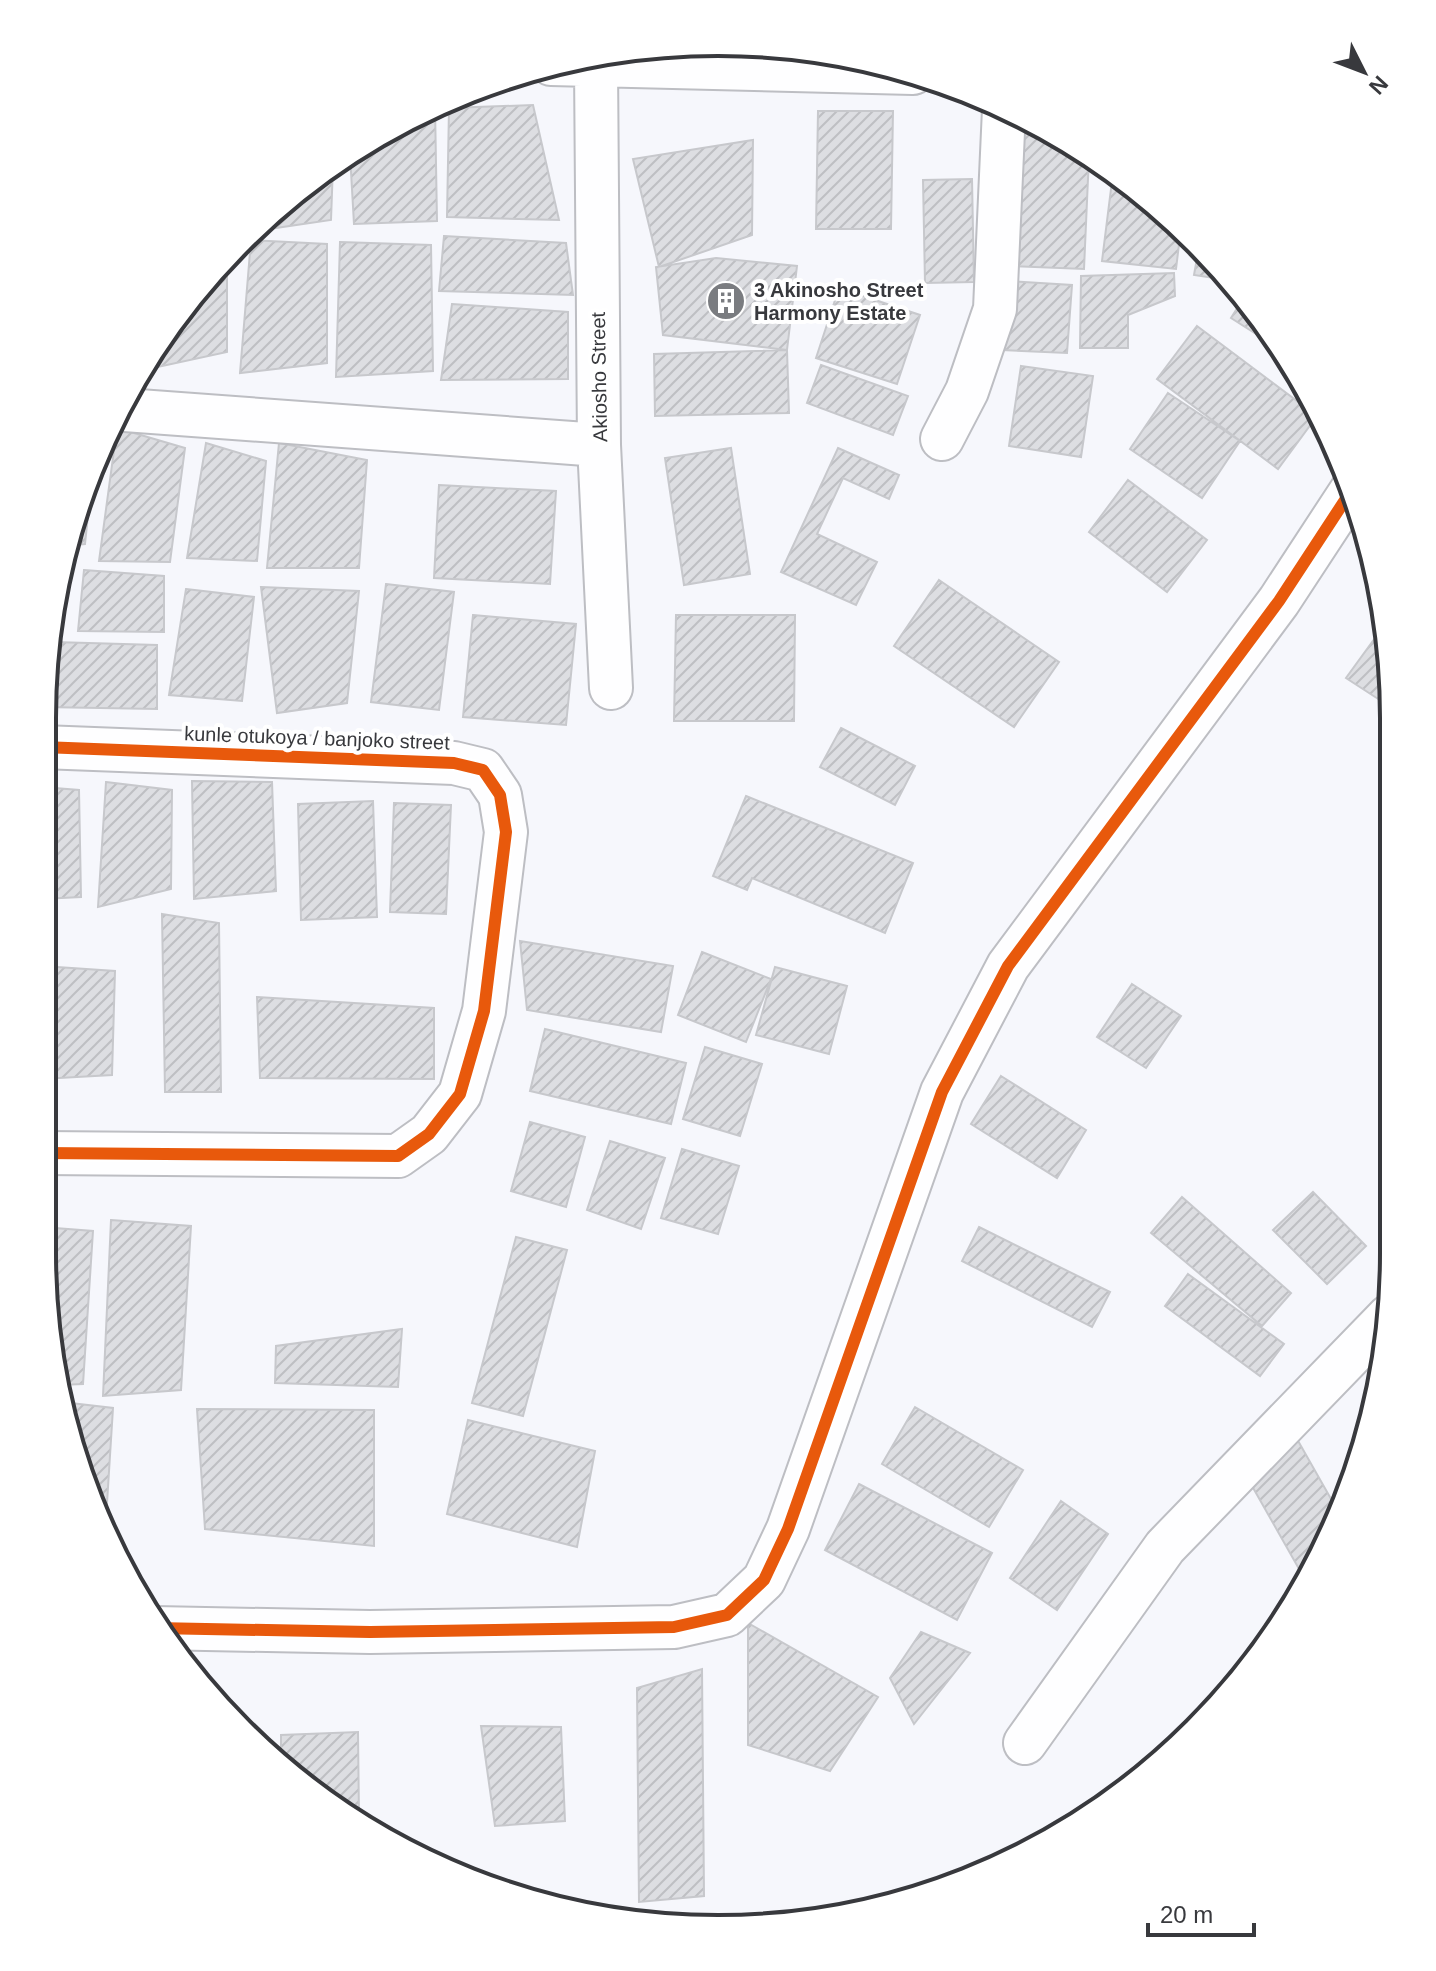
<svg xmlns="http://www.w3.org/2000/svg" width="1436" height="1971" font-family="Arial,sans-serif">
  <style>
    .building { fill: url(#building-hatch); stroke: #c7c8cc; stroke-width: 2 }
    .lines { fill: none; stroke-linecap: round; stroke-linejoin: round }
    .minor-casing { stroke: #bdbec3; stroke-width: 46 }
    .minor { stroke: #fefeff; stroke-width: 42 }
    .cycleway-casing { stroke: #fff; stroke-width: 17 }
    .cycleway { stroke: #e8590c; stroke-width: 12 }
    .labels { text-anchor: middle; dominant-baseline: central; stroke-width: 8; stroke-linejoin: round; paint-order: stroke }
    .poi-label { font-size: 20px; font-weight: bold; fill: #38393d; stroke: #fff; text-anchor: start }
    .street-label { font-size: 20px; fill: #38393d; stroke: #fff }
    .rim { fill: none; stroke: #38393d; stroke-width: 4 }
  </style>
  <defs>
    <pattern id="building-hatch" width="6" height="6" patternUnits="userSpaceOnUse" patternTransform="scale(2)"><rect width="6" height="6" fill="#dddee2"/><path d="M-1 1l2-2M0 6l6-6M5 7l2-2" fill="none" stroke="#bebfc3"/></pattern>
  </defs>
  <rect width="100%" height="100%" fill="#f6f7fc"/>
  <!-- building -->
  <path class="building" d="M533,105L559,220L447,217L449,108Z
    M435,106L437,221L354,224L350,154Z
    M818,111H893L891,229H816Z
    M1021,134H1058L1089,156L1084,269L1012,266Z
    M753,140L752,235L659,267L633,159Z
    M333,165L331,220L262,230L306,182Z
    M1113,173L1163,209L1181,228L1176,269L1102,261Z
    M972,179L974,282L925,283L923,180Z
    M444,236L566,243L573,295L439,291Z
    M251,240L327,244V363L240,373Z
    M340,242L431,245L433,371L336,377Z
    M1199,247L1224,274L1220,279L1194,275Z
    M716,258L797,266L787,350L663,335L656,267Z
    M227,266V352L153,368L156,343Z
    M1174,273L1175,296L1128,315V348H1080L1081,276Z
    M1007,281L1072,285L1067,353L1002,350Z
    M839,288L920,315L897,384L816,358Z
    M1245,296L1254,306L1278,348L1231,318Z
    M452,304L568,312V379L441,380Z
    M1197,326L1317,416L1278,469L1157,379Z
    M787,350L789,413L655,416L654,354Z
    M821,365L908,396L893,435L807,403Z
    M1021,366L1093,376L1081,457L1009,446Z
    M1168,393L1240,441L1202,498L1130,449Z
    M117,428L185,448L170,562L99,561Z
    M206,443L266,461L257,561L187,558Z
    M279,443L367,460L359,568H267Z
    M731,448L750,574L684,585L665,458Z
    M838,448L899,475L889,499L843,478L817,534L877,562L856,605L781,572Z
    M1128,480L1207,540L1167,592L1089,532Z
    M439,485L556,491L550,584L434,578Z
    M91,486L85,544L65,546V543Z
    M84,570L164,576V632L78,631Z
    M939,580L1059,662L1014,727L894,646Z
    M386,584L454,592L439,710L371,702Z
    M261,587L359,591L347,703L277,713Z
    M186,589L254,597L242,701L169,695Z
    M473,615L576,624L566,725L463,717Z
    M676,615H795L794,721H674Z
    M1386,623L1388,629L1389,706L1346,678Z
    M54,642L157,645V709L43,707Z
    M841,728L915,766L895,805L820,767Z
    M192,781L272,782L276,891L194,899Z
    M106,782L172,790L171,889L98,907Z
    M42,787L79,790L81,897L42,899Z
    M746,796L913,863L885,933L752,878L747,890L713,876Z
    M373,801L377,917L301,920L298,804Z
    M394,803L451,805L446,914L390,912Z
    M162,914L219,923L221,1092H165Z
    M520,941L673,966L661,1032L527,1010Z
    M702,952L771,979L746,1042L678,1015Z
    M42,966L115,971L112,1075L42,1079Z
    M775,967L847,986L829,1054L756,1035Z
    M1132,984L1181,1016L1146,1068L1097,1037Z
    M257,997L434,1008V1079L260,1078Z
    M545,1029L686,1063L671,1124L530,1091Z
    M705,1047L762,1064L740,1136L683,1119Z
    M1001,1076L1086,1130L1057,1178L971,1124Z
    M530,1122L585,1137L566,1207L511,1191Z
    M610,1141L665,1158L641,1229L587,1210Z
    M682,1149L739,1166L718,1234L661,1218Z
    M1313,1192L1366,1246L1327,1284L1273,1230Z
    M1182,1197L1291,1293L1262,1326L1151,1233Z
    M111,1220L191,1226L181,1390L103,1396Z
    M42,1227L93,1231L83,1384L59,1385L42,1253Z
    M979,1227L1110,1292L1092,1327L962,1261Z
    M516,1237L567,1250L523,1416L472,1403Z
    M1188,1274L1284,1344L1260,1376L1165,1306Z
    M402,1329L398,1387L275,1383L276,1346Z
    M62,1402L113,1408L106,1519L65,1428Z
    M915,1407L1023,1470L989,1527L882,1464Z
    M197,1409L374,1410V1546L205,1529Z
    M468,1420L595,1451L577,1547L447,1514Z
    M1297,1439L1339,1513L1307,1583L1243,1470Z
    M859,1484L992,1553L957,1620L825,1550Z
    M1061,1501L1108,1534L1057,1610L1010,1578Z
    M748,1623L878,1697L830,1771L748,1745Z
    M921,1632L970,1653L914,1724L890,1678Z
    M702,1669L704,1896L639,1902L637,1688Z
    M481,1726L561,1727L565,1821L495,1826Z
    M358,1732L359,1819L281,1767V1735Z"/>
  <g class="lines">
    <defs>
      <path id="minor" d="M551,64L913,73
        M596,66L599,445L611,688
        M125,410L599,445
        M942,439L967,391L995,309L1004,109
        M42,1153L398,1156L429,1134L460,1094L484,1011L506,832L500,795L483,770L454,763L42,747
        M155,1628L370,1632L674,1627L727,1615L764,1580L788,1529L942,1092L1008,966L1279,601L1351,491
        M1025,1743L1165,1547L1389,1316"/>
    </defs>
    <!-- minor casing -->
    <use href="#minor" class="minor-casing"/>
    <!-- minor -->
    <use href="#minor" class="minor"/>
    <defs>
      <path id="cycleway" d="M42,1153L398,1156L429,1134L460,1094L484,1011L506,832L500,795L483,770L454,763L42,747
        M155,1628L370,1632L674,1627L727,1615L764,1580L788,1529L942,1092L1008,966L1279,601L1351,491"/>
    </defs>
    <!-- cycleway casing -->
    <use href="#cycleway" class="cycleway-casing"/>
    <!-- cycleway -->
    <use href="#cycleway" class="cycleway"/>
  </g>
  <!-- icons -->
  <defs>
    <symbol id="building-disc" viewBox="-11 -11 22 22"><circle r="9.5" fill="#7a7c80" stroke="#fff"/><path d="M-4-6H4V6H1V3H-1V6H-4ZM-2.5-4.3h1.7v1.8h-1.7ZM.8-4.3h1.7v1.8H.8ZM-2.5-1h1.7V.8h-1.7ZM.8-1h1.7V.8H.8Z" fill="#fff"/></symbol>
  </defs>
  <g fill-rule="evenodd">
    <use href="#building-disc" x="704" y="279" width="44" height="44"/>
  </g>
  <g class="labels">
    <!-- poi labels -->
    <g class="poi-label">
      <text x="754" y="290">3 Akinosho Street<tspan x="754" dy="23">Harmony Estate</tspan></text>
    </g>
    <!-- street labels -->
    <g class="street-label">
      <text transform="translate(599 377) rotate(-91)">Akiosho Street</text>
      <text transform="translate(317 738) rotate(2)">kunle otukoya / banjoko street</text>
    </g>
  </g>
  <!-- crop -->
  <path d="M0 0H1436V1971H0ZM718 56H718A662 662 0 0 1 1380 718V1253A662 662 0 0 1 718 1915H718A662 662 0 0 1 56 1253V718A662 662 0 0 1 718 56Z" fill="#fff" fill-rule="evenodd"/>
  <path class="rim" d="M718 56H718A662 662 0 0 1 1380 718V1253A662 662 0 0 1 718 1915H718A662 662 0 0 1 56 1253V718A662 662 0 0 1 718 56Z"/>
  <!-- north arrow -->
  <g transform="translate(1364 72) rotate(132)" stroke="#ffffff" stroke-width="6" paint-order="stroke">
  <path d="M0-6L14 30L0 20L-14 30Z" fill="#38393d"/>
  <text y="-12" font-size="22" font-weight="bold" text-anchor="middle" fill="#38393d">N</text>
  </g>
  <!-- scale -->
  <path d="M1148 1923v12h106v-12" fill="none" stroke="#38393d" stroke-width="4"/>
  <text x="1160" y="1923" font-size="24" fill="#38393d" stroke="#ffffff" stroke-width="6" paint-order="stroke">20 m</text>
</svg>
